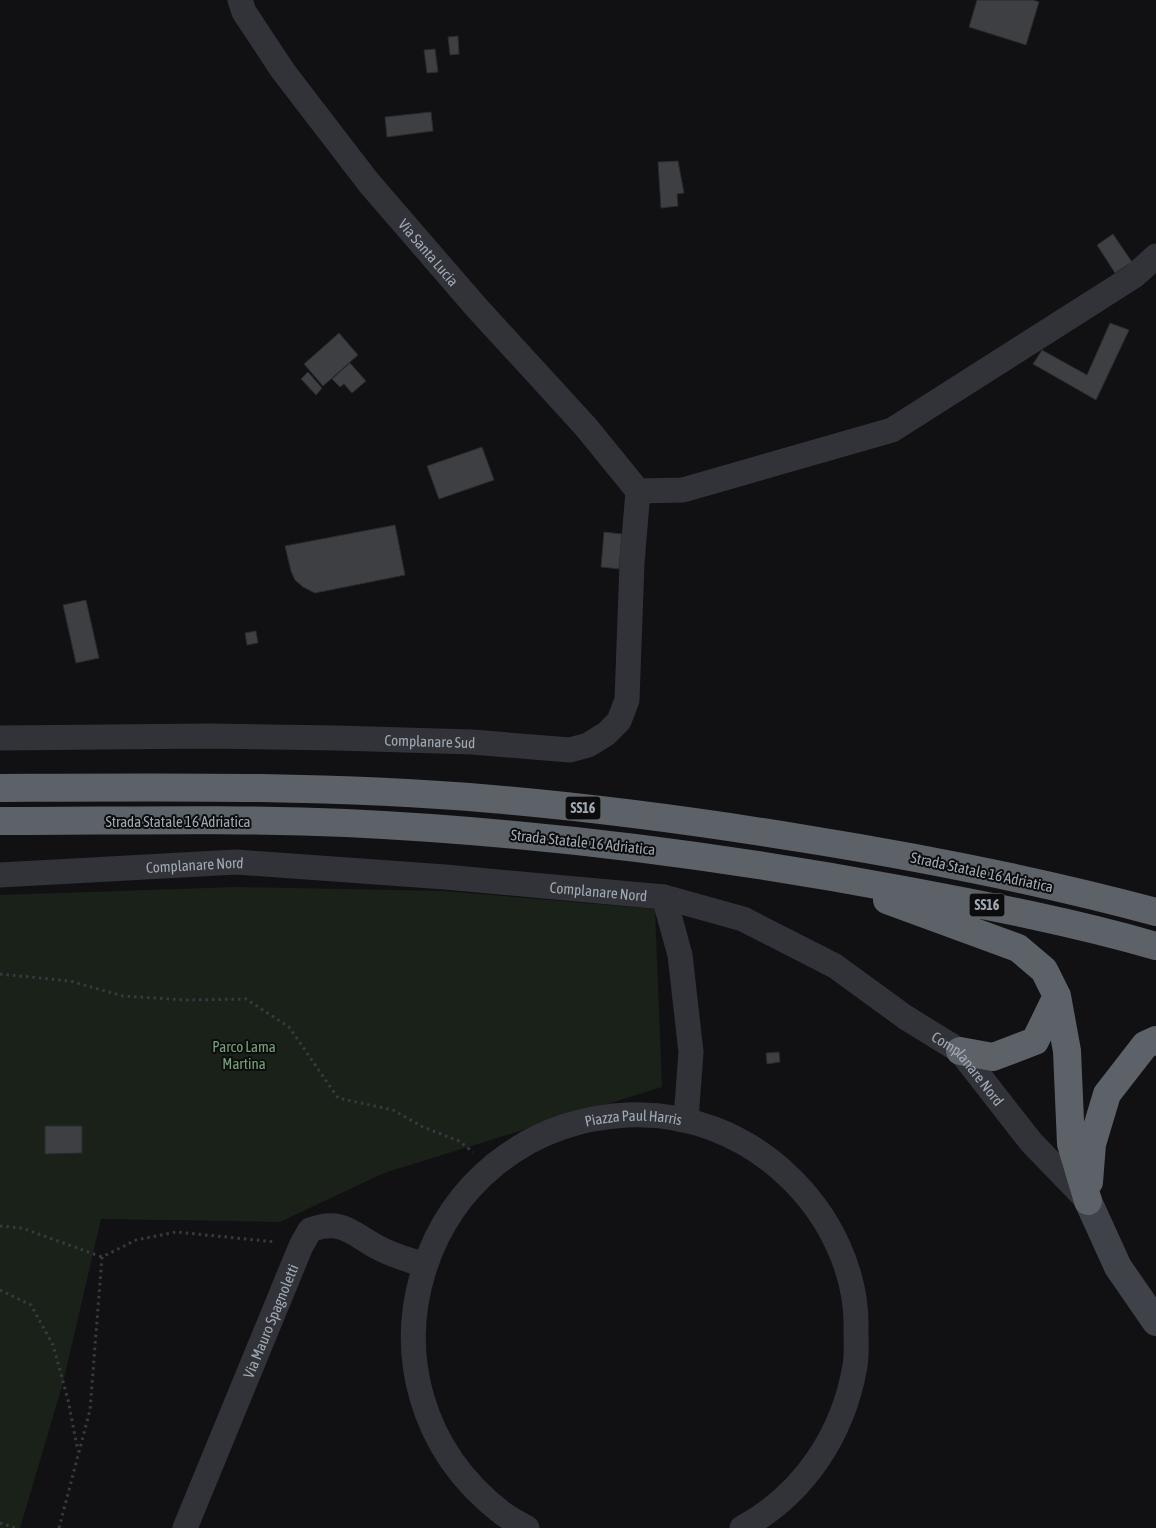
<svg xmlns="http://www.w3.org/2000/svg" width="1156" height="1528" font-family="'Asap Condensed',sans-serif">
  <style>
    .green { fill: #192119 }
    .building { fill: #3d3f43; stroke: #2b2b2f }
    .lines { fill: none; stroke-linecap: round; stroke-linejoin: round }
    .path { stroke: #373a3f; stroke-width: 3; stroke-dasharray: 2.5 4; stroke-linecap: butt }
    .street { stroke: #313338; stroke-width: 25 }
    .secondary { stroke: #3f4248; stroke-width: 28 }
    .highway { stroke: #5d6269; stroke-width: 28 }
    .labels { text-anchor: middle; dominant-baseline: central; stroke-width: 4; stroke-linejoin: round; paint-order: stroke }
    .shield { fill: #0c0c0d; stroke: #747a83; stroke-width: 1 }
    .shield-label { font-size: 14px; font-weight: bold; fill: #a1a9b5 }
    .street-label { font-size: 15px; fill: #a1a9b5; stroke: #0c0c0d }
    .park-label { font-size: 15px; fill: #77a276; stroke: #0c0c0d }
  </style>
  <rect width="100%" height="100%" fill="#111113"/>
  <!-- green -->
  <path class="green" d="M236,887L445,891L655,909L662,1087L384,1173L280,1222L101,1219L63,1383L20,1528H0V895Z"/>
  <!-- building -->
  <path class="building" d="M977,0H1033L1039,2L1026,45L969,27Z
    M458,36L459,54L450,55L448,37Z
    M435,49L438,72L427,73L424,50Z
    M431,112L433,131L387,137L385,117Z
    M678,161L684,193L677,194L678,206L661,208L658,162Z
    M1113,234L1132,262L1115,273L1097,245Z
    M1110,323L1129,330L1096,400L1033,364L1042,350L1087,375Z
    M339,333L358,355L323,386L304,364Z
    M350,363L366,381L352,393L344,384L340,387L332,379Z
    M308,372L322,388L316,395L301,379Z
    M482,447L494,480L439,499L427,466Z
    M395,525L405,575L315,593L303,587L295,580L291,571L285,546Z
    M604,532L622,534L619,569L601,567Z
    M86,600L99,658L76,663L63,605Z
    M256,631L258,643L247,645L245,633Z
    M779,1052L780,1062L767,1064L766,1053Z
    M45,1126H82V1153L45,1154Z"/>
  <g class="lines">
    <!-- path -->
    <path class="path" d="M0,974L70,981L123,996L186,1000L246,999L289,1027L338,1098L393,1110L423,1127L459,1141L473,1152
      M0,1226L22,1228L102,1257
      M0,1290L31,1305L53,1345L68,1400L78,1451
      M0,1523L16,1528
      M59,1528L90,1410L102,1257L136,1240L176,1232L276,1242"/>
    <!-- street -->
    <g class="street">
      <path id="s1" d="M240,0L244,12L283,71L369,183L477,308L586,427L638,491"/>
      <path d="M638,491L683,490L892,430L1134,276L1156,256"/>
      <path id="s2" d="M0,738L211,736L337,738L472,742L570,750L588,745L606,734L619,721L627,700L632,563L638,491"/>
      <path id="s3" d="M0,875L236,862L445,877L664,897L743,919L835,966L905,1017L960,1051L1031,1142L1088,1201"/>
      <path d="M664,897L680,955L691,1052L686,1119"/>
      <path id="s4" d="M185,1528L301,1246L310,1230C344,1217 354,1236 381,1249C394,1256 410,1260 424,1265"/>
      <path id="s5" d="M527,1528C519,1523 510,1519 502,1513C336,1385 418,1126 627,1115C686,1112 744,1134 787,1175C829,1214 858,1272 856,1331C856,1342 857,1354 855,1366C843,1435 804,1494 742,1528"/>
    </g>
    <!-- secondary -->
    <path class="secondary" d="M1088,1201L1118,1267L1156,1322"/>
    <!-- highway -->
    <path class="highway" d="M0,788C164,787 329,785 492,799C597,808 702,822 806,839C924,858 1041,881 1156,912
      M0,821C115,821 231,818 346,823C535,832 718,855 904,890C989,906 1073,922 1156,946
      M887,900L1018,948L1044,970L1057,996L1067,1051L1071,1144L1088,1201
      M960,1051L993,1057L1035,1041L1057,996
      M1089,1182L1092,1144L1107,1094L1145,1045L1156,1040"/>
  </g>
  <g class="labels">
    <!-- shield labels -->
    <g class="shield">
      <rect x="565.5" y="796.5" width="35" height="23" rx="4"/>
      <rect x="969.5" y="893.5" width="35" height="23" rx="4"/>
    </g>
    <g class="shield-label">
      <text x="583" y="808">SS16</text>
      <text x="987" y="905">SS16</text>
    </g>
    <!-- street labels -->
    <g class="street-label">
      <text stroke="none"><textPath href="#s1" startOffset="316">Via Santa Lucia</textPath></text>
      <text stroke="none"><textPath href="#s2" startOffset="430">Complanare Sud</textPath></text>
      <text x="178" y="821">Strada Statale 16 Adriatica</text>
      <text transform="translate(583 842) rotate(6)">Strada Statale 16 Adriatica</text>
      <text stroke="none"><textPath href="#s3" startOffset="195">Complanare Nord</textPath></text>
      <text transform="translate(982 872) rotate(12)">Strada Statale 16 Adriatica</text>
      <text stroke="none"><textPath href="#s3" startOffset="600">Complanare Nord</textPath></text>
      <text stroke="none"><textPath href="#s3" startOffset="1020">Complanare Nord</textPath></text>
      <text stroke="none"><textPath href="#s5" startOffset="580">Piazza Paul Harris</textPath></text>
      <text stroke="none"><textPath href="#s4" startOffset="224">Via Mauro Spagnoletti</textPath></text>
    </g>
    <!-- park labels -->
    <g class="park-label">
      <text x="244" y="1046">Parco Lama<tspan x="244" dy="17">Martina</tspan></text>
    </g>
  </g>
</svg>
